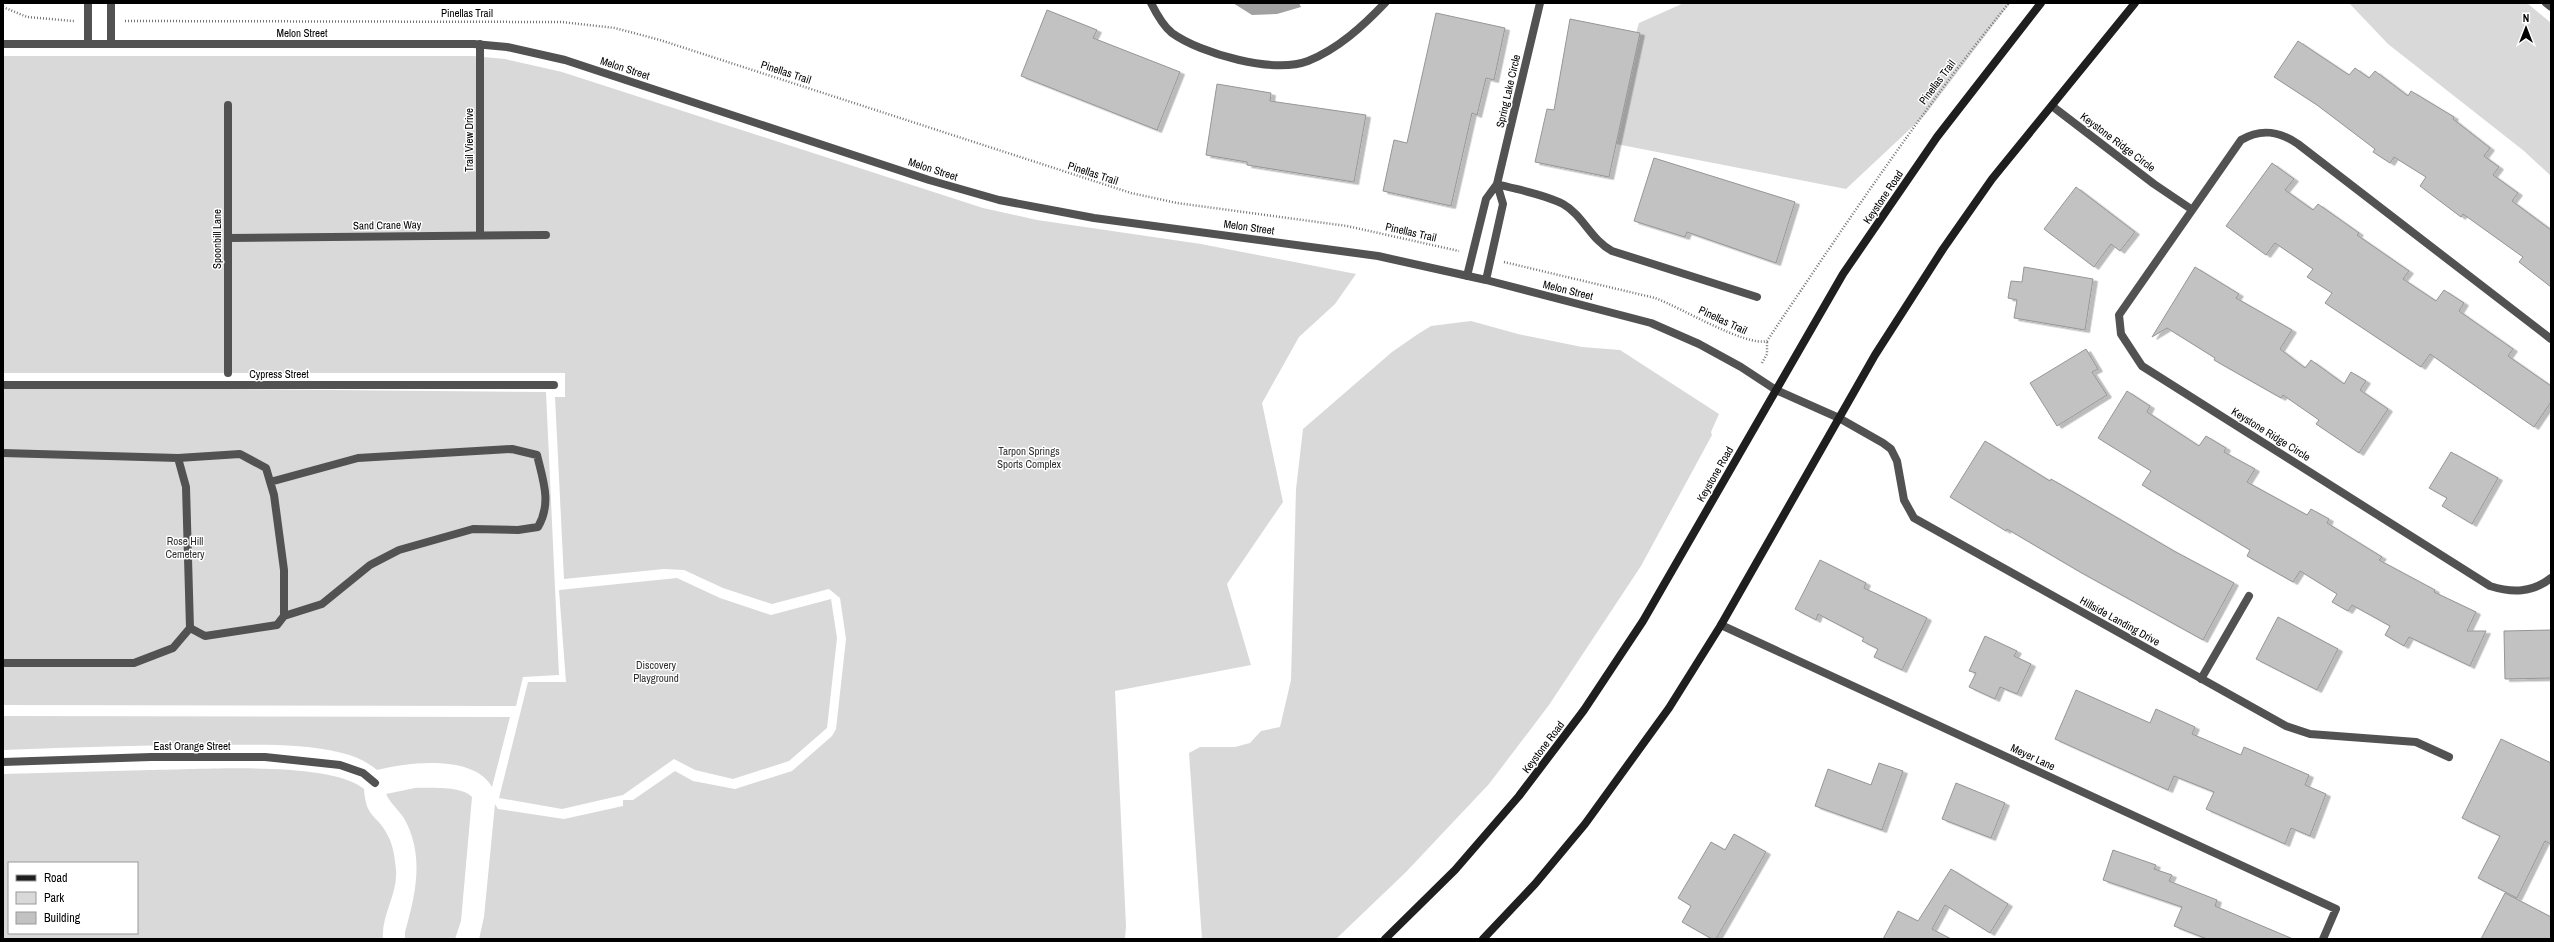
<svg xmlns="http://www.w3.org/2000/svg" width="2554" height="942" font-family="'Archivo Narrow',sans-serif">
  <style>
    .green { fill: #d9d9d9; fill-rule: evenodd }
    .water { fill: #a0a0a0 }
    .building { fill: #c2c2c2; stroke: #969696; filter: url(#shadow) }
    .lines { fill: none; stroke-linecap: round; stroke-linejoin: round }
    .path { stroke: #747474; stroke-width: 2.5; stroke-dasharray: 1 2; stroke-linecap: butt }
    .lane { stroke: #525252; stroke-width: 8 }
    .street { stroke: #525252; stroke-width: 8 }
    .secondary { stroke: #1f1f1f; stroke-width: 8 }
    .labels { text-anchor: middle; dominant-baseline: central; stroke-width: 3; stroke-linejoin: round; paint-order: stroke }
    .street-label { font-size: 11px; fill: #000; stroke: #fff }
    .park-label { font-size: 11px; fill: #303030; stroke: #fff }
  </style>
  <defs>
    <filter id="shadow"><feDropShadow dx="4.5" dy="2.5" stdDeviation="0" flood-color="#0004"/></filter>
  </defs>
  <rect width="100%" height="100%" fill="#fff"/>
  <!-- green -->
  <path class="green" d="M1684,3H2010L1925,115L1846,189L1611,143L1617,96L1639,23Z
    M2349,3H2527L2551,23V176L2524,151L2388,44Z
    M3,56H473L505,59L562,72L983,208L1037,220L1201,244L1356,274L1335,304L1299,337L1262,403L1283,502L1227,584L1251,665L1115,691L1126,926L1125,939H479L484,917L495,804L498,809L564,819L623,806V800H633L675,771L693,781L735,789L792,771L832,736L836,729L846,639L840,598L829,589L772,604L723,588L684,570L664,569L564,579L555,397H565V373H3Z
    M1471,321L1518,334L1582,347L1620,350L1719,414L1711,432L1712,435L1641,566L1549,705L1489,784L1406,872L1336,939H1202L1189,753L1200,747H1235L1250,743L1261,731L1280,727L1291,680L1296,489L1303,429L1392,352L1418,334L1431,326Z
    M3,387L546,392L559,675L523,677L516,706L3,705Z
    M677,578L720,598L771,615L831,599L837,638L827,728L789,761L733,779L695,770L674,759L623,795L562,809L499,798L528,682H566L559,590Z
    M3,716L510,717L492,787C474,754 408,762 377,770C367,762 356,756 342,753C302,743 257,745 215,745C144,745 74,747 3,750Z
    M151,770C198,770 330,760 364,789C366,819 377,814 387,834C393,844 395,858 396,870C398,894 381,915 383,939H3V774ZM9,863H137V933H9Z
    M415,788C429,788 462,786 472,797L461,921L455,939H405V932C415,896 424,860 407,824C402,812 391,805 386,794Z"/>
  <!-- water -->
  <path class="water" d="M1233,3H1299L1301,7L1277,14L1252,15Z"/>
  <!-- building -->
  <path class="building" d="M1047,10L1097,30L1093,38L1180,72L1157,130L1021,76Z
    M1436,13L1505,28L1494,80L1486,78L1477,115L1472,113L1451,206L1383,191L1394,140L1407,143Z
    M1570,19L1640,33L1609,177L1535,162L1547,109L1554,110Z
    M2298,41L2349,75L2355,68L2369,78L2375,71L2408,96L2411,91L2454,117L2453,119L2490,148L2484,156L2499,167L2493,175L2518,193L2512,201L2551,230V287L2519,262L2523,257L2463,214L2461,217L2420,186L2426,177L2394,157L2390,163L2373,152L2375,149L2317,105L2274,77Z
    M1217,84L1271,93L1270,101L1366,115L1354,182L1247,165V162L1206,155Z
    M1654,158L1795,202L1776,263L1687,232L1685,237L1634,221Z
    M2272,163L2294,179L2285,190L2313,210L2318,204L2359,233L2357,235L2409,271L2403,279L2436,301L2444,290L2464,303L2459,311L2513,349L2508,356L2551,386V402L2534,427L2430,354L2421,367L2325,303L2332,293L2307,277L2313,269L2275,243L2266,255L2226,226Z
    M2076,187L2135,232L2120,251L2111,244L2094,267L2044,229Z
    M2024,267L2093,279L2085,330L2014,318L2017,300L2008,298L2011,281L2022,282Z
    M2195,267L2239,294L2236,298L2292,330L2280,349L2305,368L2311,360L2344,384L2351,372L2366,381L2360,390L2388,409L2359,453L2316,424L2319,420L2283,395L2281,398L2214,360L2215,358L2167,328L2152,337Z
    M2086,349L2098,369L2092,372L2107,395L2057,426L2030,383Z
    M2127,391L2150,406L2147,412L2199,446L2206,436L2226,448L2224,452L2255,469L2247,482L2307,515L2311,509L2329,519L2327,523L2382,557L2379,560L2435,590L2434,592L2476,612L2467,631H2486L2470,666L2409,637L2404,646L2385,635L2390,626L2352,605L2348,611L2332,602L2337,594L2300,571L2293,582L2247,556L2250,550L2142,485L2151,471L2098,438Z
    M1985,441L2050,481L2051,479L2174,551L2234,583L2203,640L2080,572L2007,529L2006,531L1950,497Z
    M2451,452L2498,478L2472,524L2442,506L2447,498L2429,488Z
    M1820,560L1866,583L1864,588L1927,618L1902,670L1874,657L1878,649L1862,641L1864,638L1818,614L1816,620L1795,609Z
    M2278,617L2338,649L2317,690L2256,659Z
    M2551,630V678L2505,679L2504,631Z
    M1985,636L2017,651L2014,656L2031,664L2017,694L2000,687L1995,699L1969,687L1976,673L1969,671Z
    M2076,690L2150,723L2156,709L2195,727L2192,734L2241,755L2244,747L2309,775L2305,785L2326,794L2310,836L2291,828L2285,844L2206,809L2214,792L2174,776L2168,790L2055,739Z
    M2501,739L2551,763V844L2545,841L2517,898L2478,878L2500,836L2462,818Z
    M1879,763L1903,771L1882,830L1815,806L1828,769L1871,785Z
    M1956,783L2005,803L1991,838L1942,819Z
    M1734,834L1766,852L1716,939H1712L1682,922L1691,906L1678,898L1711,842L1725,850Z
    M2113,850L2156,865L2154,869L2172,875L2169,881L2217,900L2215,906L2293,939H2207L2174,926L2182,907L2103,880Z
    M1951,869L2008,904L1990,933L1945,905L1932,929L1951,939H1883L1898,911L1918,921Z
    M2505,893L2551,917V939H2481Z"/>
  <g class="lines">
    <!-- path -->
    <path class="path" d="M3,7L27,17L74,21
      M125,21L562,22L615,28L660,40L1131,193L1177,203L1347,226L1459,251
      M1504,262L1655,298C1680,307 1746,347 1767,341C1844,226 1921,111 2009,3
      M1762,363L1767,354V341"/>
    <!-- lane -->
    <path class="lane" d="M3,453L178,458L186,487L190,628L173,648L134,663H3
      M178,458L240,454L266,468L274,495L284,570V616L277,625L205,636L190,628
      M270,482L358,458L512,449L537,455C543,480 552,503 538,527L518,530L473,529L399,550L370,565L322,604L284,616
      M3,762L151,757H265L340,765L363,773L375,783"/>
    <!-- street -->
    <path class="street" d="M88,3V44
      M111,3V44
      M1151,3C1156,13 1163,26 1172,33C1201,54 1274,74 1308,61C1338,49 1363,26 1385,3
      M2546,3L2551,7
      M3,44H474L507,47L565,60L929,180L999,200L1094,218L1378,256L1486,280L1651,323L1699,344L1741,367L1776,390L1839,418L1883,443L1891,449L1897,461L1904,500L1914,518L2286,726L2310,734L2416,742L2449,757
      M480,44V235
      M2052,106L2154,184L2191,209
      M1497,184C1518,190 1544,194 1563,204C1583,215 1591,240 1612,251L1757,297
      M228,238L546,235
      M1467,276L1486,199L1497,184L1540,3
      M1486,280L1503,204L1497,184
      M2551,339L2298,144C2279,131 2261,128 2241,140L2119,315L2121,334L2142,366L2490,586C2512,593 2532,593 2551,578
      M228,373V105
      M3,385H554
      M1721,625L2336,909L2323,939
      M2201,679L2249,596"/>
    <!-- secondary -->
    <path class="secondary" d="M1385,939L1455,870L1519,796L1584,710L1643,621L1843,274L1937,137L2041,3
      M1483,939L1535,884L1585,824L1669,708L1721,625L1875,355L1943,249L1992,179L2135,3"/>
  </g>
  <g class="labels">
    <!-- street labels -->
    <g class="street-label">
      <text x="467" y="13">Pinellas Trail</text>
      <text x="302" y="33">Melon Street</text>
      <text transform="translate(625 68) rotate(18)">Melon Street</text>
      <text transform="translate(786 72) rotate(18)">Pinellas Trail</text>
      <text transform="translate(1937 82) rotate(-53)">Pinellas Trail</text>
      <text transform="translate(1508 91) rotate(-77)">Spring Lake Circle</text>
      <text transform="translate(469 140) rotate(-90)">Trail View Drive</text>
      <text transform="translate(2118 142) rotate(37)">Keystone Ridge Circle</text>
      <text transform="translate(933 169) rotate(18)">Melon Street</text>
      <text transform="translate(1093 173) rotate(18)">Pinellas Trail</text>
      <text transform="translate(1883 197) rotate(-56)">Keystone Road</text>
      <text transform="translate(387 225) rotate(-1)">Sand Crane Way</text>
      <text transform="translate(1249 227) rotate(8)">Melon Street</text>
      <text transform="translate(1411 232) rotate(13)">Pinellas Trail</text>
      <text transform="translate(217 239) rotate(-90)">Spoonbill Lane</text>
      <text transform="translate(1568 290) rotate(14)">Melon Street</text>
      <text transform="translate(1723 320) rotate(25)">Pinellas Trail</text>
      <text x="279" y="374">Cypress Street</text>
      <text transform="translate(2271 434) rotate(32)">Keystone Ridge Circle</text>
      <text transform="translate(1715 474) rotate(-60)">Keystone Road</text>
      <text transform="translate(2120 621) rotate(29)">Hillside Landing Drive</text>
      <text x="192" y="746">East Orange Street</text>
      <text transform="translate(1543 747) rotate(-53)">Keystone Road</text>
      <text transform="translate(2033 757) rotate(25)">Meyer Lane</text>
    </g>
    <!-- park labels -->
    <g class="park-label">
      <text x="1029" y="451">Tarpon Springs<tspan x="1029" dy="13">Sports Complex</tspan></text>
      <text x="185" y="541">Rose Hill<tspan x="185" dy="13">Cemetery</tspan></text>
      <text x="656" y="665">Discovery<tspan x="656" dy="13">Playground</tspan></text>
    </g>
  </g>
  <!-- border -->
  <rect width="2554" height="942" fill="none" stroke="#000000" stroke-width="8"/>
  <!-- legend -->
  <rect x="8" y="862" width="130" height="72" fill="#ffffff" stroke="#999999"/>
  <rect x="16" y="875" width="20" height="6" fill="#1f1f1f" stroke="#999999"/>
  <text x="44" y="882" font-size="12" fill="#000000">Road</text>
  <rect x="16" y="892" width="20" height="12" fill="#d9d9d9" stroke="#999999"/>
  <text x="44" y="902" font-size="12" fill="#000000">Park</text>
  <rect x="16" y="912" width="20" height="12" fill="#c2c2c2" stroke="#999999"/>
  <text x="44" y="922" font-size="12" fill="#000000">Building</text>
  <!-- north arrow -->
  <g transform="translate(2526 28)" stroke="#ffffff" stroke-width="3" paint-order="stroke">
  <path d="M0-3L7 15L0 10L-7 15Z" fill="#000000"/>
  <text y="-6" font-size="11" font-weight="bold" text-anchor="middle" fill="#000000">N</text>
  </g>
</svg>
